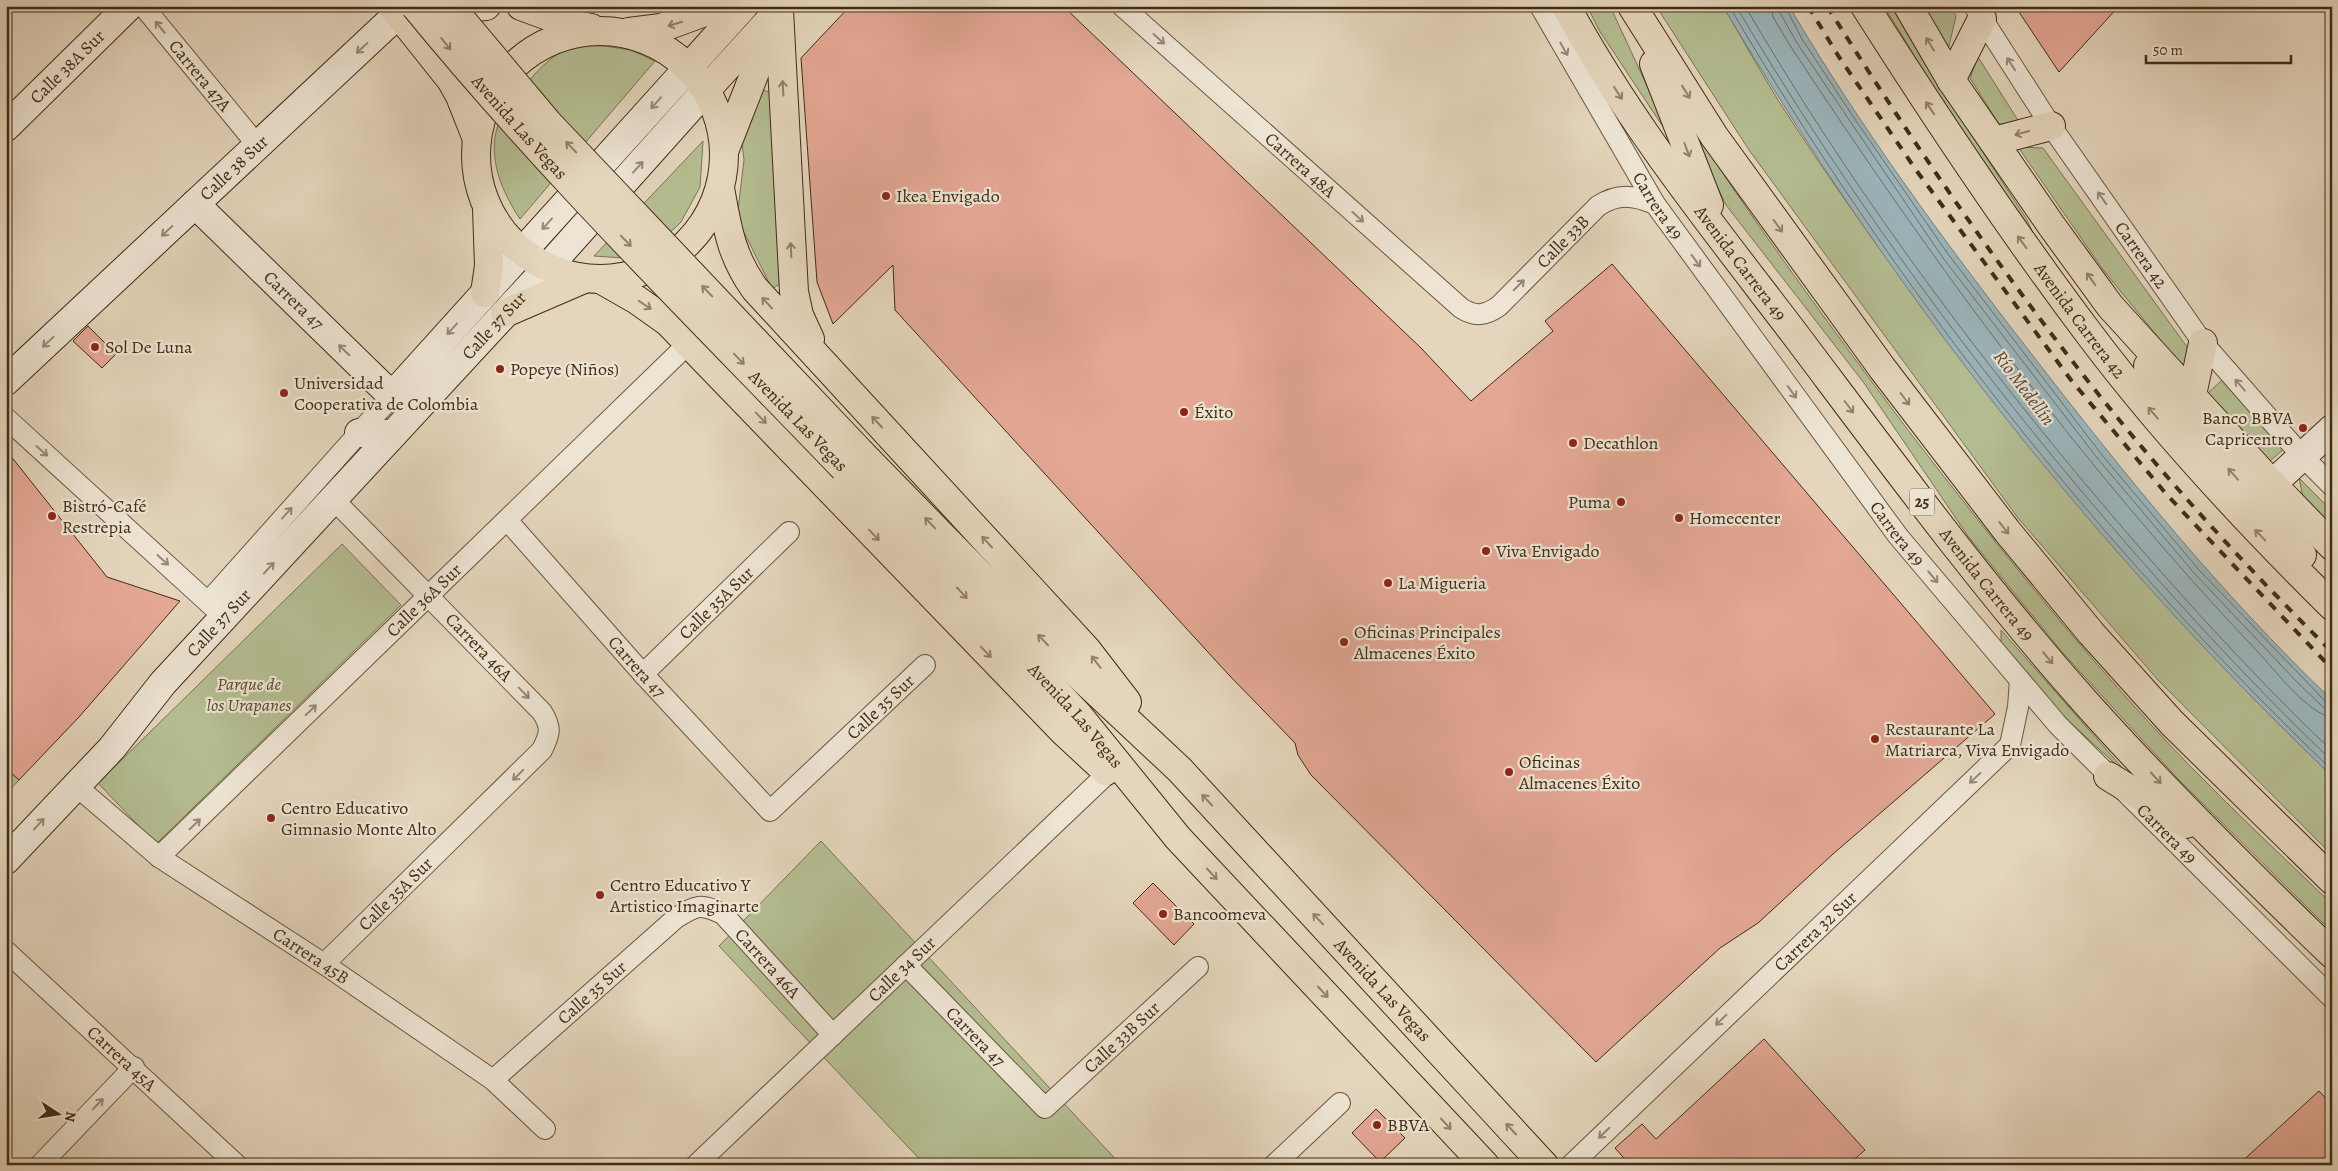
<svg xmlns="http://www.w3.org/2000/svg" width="2338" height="1171" font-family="Alegreya,serif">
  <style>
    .green { fill: #b4bd91; stroke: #7a7453 }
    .water { fill: #9bb5bc; stroke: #777e79 }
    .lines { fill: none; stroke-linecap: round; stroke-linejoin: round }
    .shore { stroke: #6e7068; stroke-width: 1 }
    .building { fill: #e3a794; stroke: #412c15 }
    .street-casing { stroke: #6a563f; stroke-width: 22 }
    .secondary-casing { stroke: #412c15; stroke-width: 30 }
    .primary-casing { stroke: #412c15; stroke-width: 30 }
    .highway-casing { stroke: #412c15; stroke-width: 30 }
    .street { stroke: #ede4d3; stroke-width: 20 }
    .secondary { stroke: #ede4d3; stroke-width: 28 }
    .primary { stroke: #e4d5bc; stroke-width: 28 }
    .highway { stroke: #e4d5bc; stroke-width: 28 }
    .rail { stroke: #412c15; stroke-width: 4; stroke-dasharray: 9 9; stroke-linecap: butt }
    .primary-bridge-casing { stroke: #412c15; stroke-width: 30; stroke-linecap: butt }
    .primary-bridge { stroke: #e4d5bc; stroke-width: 28 }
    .oneway { stroke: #928068 }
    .oneway2 { stroke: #978874 }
    .poi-dot { fill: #8f2418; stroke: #ede4d3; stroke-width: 2 }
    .labels { text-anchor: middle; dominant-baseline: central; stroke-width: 4.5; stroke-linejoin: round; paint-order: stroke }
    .shield { fill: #ede4d3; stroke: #75634e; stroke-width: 1 }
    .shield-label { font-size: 16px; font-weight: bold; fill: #412c15 }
    .street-label { font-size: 18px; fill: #412c15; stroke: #ede4d3 }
    .poi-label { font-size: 18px; fill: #412c15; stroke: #ede4d3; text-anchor: start }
    .park-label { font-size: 18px; font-style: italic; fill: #58492e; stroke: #ede4d3 }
    .water-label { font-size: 19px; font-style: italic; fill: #534736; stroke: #ede4d3 }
  </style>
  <rect width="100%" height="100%" fill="#e4d5bc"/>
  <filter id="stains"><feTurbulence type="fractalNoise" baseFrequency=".004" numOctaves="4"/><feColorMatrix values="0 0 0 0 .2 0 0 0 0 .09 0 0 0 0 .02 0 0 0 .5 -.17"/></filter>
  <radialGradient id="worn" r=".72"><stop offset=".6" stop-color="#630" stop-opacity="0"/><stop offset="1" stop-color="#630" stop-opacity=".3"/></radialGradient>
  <!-- green -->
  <path class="green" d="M1587,6H1610L1673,142L1599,30Z
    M1656,6H1723C1741,37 1759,69 1778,100C1828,178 1882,253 1937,327C2057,487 2188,638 2332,776V855L2158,680L2018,518L1749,150Z
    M1884,6H1891L1926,66L2026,218L2040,247L1953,119Z
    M1924,6H1951L1956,16L1948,50Z
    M605,46L631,50L655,61L520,219C502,192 487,157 498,125C503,109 518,93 529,81C539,68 558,50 574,47C584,45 595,46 605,46Z
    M1978,57L2021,125L1999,124L1970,78Z
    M757,88L775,94L784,281L772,289L737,218L744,160L741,134Z
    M1680,109C1753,221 1831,328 1911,434C1999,548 2091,664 2191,767C2237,814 2285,859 2332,904V932L2178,779L2062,652L1968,536L1864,383L1726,205Z
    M703,141L700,187L681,222L654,248L623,258L594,256Z
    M2018,147L2043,148L2187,347L2185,370L2104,271Z
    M2222,380L2285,448L2270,461L2208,393Z
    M2299,478L2332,511V531L2304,502Z
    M342,544L401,605L156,844L98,783Z
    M2001,630L2134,781L2048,702L2001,649Z
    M6,768L19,780L6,794Z
    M821,841L1121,1165H925L719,946Z"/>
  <!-- water -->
  <path class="water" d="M1723,6H1789C1860,127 1944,241 2030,352C2124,474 2220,593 2332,700V776C2095,550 1889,288 1723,6Z"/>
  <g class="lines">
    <!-- shore -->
    <path class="shore" d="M1729,6C1893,285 2098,546 2332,770
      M1736,6C1836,176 1952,336 2078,487C2158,582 2242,675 2332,761
      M1745,6C1843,174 1958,331 2082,480C2161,574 2243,666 2332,751
      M1771,6L1773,17L1791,47C1931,260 2082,467 2258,652C2273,668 2310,716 2332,717
      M1779,6L1780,13L1797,43L1943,258L2098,459L2195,574L2297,682L2323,707L2332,709
      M1785,6L1802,39L1854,118L1948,254L2102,455L2199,570L2326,702L2332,703"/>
  </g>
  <!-- building -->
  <path class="building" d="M850,6H1063L1421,348L1471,401L1553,331L1545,321L1612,264L1995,714L1833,854L1758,923L1720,948L1596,1062L1311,775L1298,755L1295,743L1228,674L895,310L893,265L833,324L817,282L801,58Z
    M2015,6H2119L2059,72Z
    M88,326L116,354L102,368L73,341Z
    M6,450L107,577L180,601L79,717L19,780L6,768Z
    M1153,883L1194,924L1174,945L1133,903Z
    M1764,1039L1865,1150L1848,1165H1630L1615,1148L1642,1124L1656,1139Z
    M2319,1091L2332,1105V1165H2238Z
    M1376,1109L1405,1138L1380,1162L1352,1133Z"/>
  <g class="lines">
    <defs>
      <g id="street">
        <path id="s1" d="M143,6L258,146"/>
        <path id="s2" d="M1122,6L1461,308C1475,317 1485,316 1499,306L1598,206C1618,193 1633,195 1655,204"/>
        <path id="s3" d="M1540,6L1655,204L1898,536L2058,725L2332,998"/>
        <path id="s4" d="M1974,6L2051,126L2203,343L2302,456L2332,486"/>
        <path d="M6,418L224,617"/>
        <path id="s5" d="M507,520L643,674L770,811L925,665"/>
        <path d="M208,602L392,396"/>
        <path id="s6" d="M643,674L789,532"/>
        <path id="s7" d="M75,785L159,857L324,964L493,1080L545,1129"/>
        <path id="s8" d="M159,857L689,343"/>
        <path id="s9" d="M6,951L237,1165"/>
        <path id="s10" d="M324,964L542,750C550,734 552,728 542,712L333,499"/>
        <path id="s11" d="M906,965L1045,1108L1198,967"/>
        <path id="s12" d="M493,1080L676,918C697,905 700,903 723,914L833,1035"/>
        <path d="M40,1165L134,1067"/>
        <path id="s13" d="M696,1165L1108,773"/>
        <path d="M1274,1165L1340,1103"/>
        <path id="s14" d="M1571,1165L2010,745L2018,707L2020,680"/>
      </g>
      <g id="secondary">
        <path id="s15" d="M6,127L129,6"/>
        <path id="s16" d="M195,204L392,396L689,67"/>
        <path id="s17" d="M6,381L398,14L486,6"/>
        <path d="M359,433L393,434"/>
        <path d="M2272,484L2332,429"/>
        <path id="s18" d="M6,860L112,748L163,683L547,268L706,90"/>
      </g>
      <g id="primary">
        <path d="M392,6L451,80L460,96L477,139"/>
        <path d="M521,6L567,23L591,28"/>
        <path d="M779,10L794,292L799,315L810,339"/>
        <circle cx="600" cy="155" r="124"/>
        <path d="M629,32L661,28L721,6"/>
        <path d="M689,67L744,6"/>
        <path d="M706,90L769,21"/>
        <path d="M725,149L775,21"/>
        <path d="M720,188C727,227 731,256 755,289L1087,650L1127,702"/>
        <path d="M602,280L637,300L668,322L1064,732L1106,771"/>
        <path d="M485,293L489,266L487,209"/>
        <path d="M505,313L584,279"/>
        <path id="s19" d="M861,453L1069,666L1180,770L1544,1165"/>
        <path id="s20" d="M844,468L1079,716L1178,838L1485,1165"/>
      </g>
      <g id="highway">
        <path id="s21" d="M1566,6C1629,123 1714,228 1794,333C1889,459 1982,586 2087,704C2165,791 2248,873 2332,954"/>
        <path d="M1632,6L1714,136L1882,368L2007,531L2091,633L2172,723L2332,880"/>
        <path id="s22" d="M1865,6C1936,118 2010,229 2090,335C2163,432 2246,521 2332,606"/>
        <path d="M1908,6L1951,80L2051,225L2110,306L2272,484L2332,546"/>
        <path d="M1654,64L1709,205"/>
        <path d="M1951,80L1982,19"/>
        <path d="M1994,141L2051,126"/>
        <path d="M2148,366L2167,397L2302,555"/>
        <path d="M2192,395L2203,343"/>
        <path d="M2108,776L2186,824"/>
      </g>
    </defs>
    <!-- street casing -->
    <use href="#street" class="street-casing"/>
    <!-- secondary casing -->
    <use href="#secondary" class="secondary-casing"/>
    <!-- primary casing -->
    <use href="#primary" class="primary-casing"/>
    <!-- highway casing -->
    <use href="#highway" class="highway-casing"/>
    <!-- street -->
    <use href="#street" class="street"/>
    <!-- secondary -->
    <use href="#secondary" class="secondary"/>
    <!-- primary -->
    <use href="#primary" class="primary"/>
    <!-- highway -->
    <use href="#highway" class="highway"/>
    <!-- rail -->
    <path class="rail" d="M1808,6L1839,57L1916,170L2071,380L2167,495L2332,669
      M1827,6C1911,140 2000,271 2099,395C2171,485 2250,571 2332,652"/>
    <defs>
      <g id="primary-bridge">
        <path id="s23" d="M415,6C548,169 699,317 844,468"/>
        <path d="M450,6L548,123L861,453"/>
      </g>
    </defs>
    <!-- primary-bridge casing -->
    <use href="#primary-bridge" class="primary-bridge-casing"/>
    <!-- primary-bridge -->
    <use href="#primary-bridge" class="primary-bridge"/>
  </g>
  <!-- one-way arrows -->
  <defs><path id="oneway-shaft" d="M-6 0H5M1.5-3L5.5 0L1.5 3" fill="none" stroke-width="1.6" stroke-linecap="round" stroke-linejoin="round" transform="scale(1.25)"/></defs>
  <g class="oneway">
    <use href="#oneway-shaft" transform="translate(675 24) rotate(163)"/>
    <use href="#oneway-shaft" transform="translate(446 44) rotate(51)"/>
    <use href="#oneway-shaft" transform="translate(1930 44) rotate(-121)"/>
    <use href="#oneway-shaft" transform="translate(783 88) rotate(-93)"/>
    <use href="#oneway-shaft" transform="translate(1686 92) rotate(58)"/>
    <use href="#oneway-shaft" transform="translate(1618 93) rotate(56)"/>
    <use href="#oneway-shaft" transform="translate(1930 108) rotate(-124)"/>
    <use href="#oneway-shaft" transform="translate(2022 133) rotate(165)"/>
    <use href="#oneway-shaft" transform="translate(571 147) rotate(-134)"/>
    <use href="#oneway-shaft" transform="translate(1687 150) rotate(69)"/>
    <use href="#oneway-shaft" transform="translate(1778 226) rotate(54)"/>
    <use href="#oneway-shaft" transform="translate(626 241) rotate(46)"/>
    <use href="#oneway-shaft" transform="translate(2022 242) rotate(-126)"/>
    <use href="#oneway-shaft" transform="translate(791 250) rotate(-93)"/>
    <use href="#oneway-shaft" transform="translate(2091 279) rotate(-126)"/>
    <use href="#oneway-shaft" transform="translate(707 291) rotate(-134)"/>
    <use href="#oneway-shaft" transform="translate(767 303) rotate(-133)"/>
    <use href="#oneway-shaft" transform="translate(645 305) rotate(34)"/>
    <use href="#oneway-shaft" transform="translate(739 359) rotate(46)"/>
    <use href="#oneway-shaft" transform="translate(1905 399) rotate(53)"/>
    <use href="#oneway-shaft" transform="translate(1849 407) rotate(53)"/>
    <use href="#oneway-shaft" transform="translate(2153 413) rotate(-131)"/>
    <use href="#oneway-shaft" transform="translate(761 418) rotate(46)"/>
    <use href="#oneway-shaft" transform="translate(877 422) rotate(-133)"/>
    <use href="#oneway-shaft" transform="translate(2233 474) rotate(-131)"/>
    <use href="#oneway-shaft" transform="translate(930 523) rotate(-134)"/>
    <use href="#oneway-shaft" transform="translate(2004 528) rotate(52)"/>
    <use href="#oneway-shaft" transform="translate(874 535) rotate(46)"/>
    <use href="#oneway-shaft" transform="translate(2260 535) rotate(-134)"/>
    <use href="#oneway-shaft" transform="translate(987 542) rotate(-133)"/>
    <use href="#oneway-shaft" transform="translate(962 593) rotate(47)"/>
    <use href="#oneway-shaft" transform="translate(1043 640) rotate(-134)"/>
    <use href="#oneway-shaft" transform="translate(986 652) rotate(46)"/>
    <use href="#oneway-shaft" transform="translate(2048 658) rotate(50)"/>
    <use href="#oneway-shaft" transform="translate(1096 662) rotate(-128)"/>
    <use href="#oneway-shaft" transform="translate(2156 778) rotate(47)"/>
    <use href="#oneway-shaft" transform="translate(1207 800) rotate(-133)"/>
    <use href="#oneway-shaft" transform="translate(1212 874) rotate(47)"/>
    <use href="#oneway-shaft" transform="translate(1318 919) rotate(-133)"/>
    <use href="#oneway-shaft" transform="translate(1323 992) rotate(47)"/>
    <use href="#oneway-shaft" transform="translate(1446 1124) rotate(47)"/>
    <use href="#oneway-shaft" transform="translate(1511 1129) rotate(-133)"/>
  </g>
  <g class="oneway2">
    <use href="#oneway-shaft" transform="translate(160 27) rotate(-129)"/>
    <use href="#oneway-shaft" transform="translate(1159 39) rotate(42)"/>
    <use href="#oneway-shaft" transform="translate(362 48) rotate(137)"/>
    <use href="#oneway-shaft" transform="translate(1564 49) rotate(60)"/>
    <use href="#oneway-shaft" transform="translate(2011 64) rotate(-123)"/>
    <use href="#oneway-shaft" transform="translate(656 103) rotate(132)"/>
    <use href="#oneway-shaft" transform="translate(638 167) rotate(-48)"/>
    <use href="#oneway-shaft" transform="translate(2102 198) rotate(-125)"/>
    <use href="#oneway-shaft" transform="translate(1358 217) rotate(42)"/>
    <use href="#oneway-shaft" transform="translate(547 224) rotate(132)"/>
    <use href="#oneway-shaft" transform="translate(167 231) rotate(137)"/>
    <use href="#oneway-shaft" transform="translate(1696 261) rotate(54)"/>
    <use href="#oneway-shaft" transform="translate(1519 285) rotate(-45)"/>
    <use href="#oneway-shaft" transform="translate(452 329) rotate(132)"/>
    <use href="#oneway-shaft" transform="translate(48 342) rotate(137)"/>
    <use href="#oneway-shaft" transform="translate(344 350) rotate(-136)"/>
    <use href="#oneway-shaft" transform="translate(2240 385) rotate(-131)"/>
    <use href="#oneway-shaft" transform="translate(1792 392) rotate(54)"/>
    <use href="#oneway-shaft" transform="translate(42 451) rotate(42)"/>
    <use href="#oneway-shaft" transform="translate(287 513) rotate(-48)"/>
    <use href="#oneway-shaft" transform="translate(163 560) rotate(42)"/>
    <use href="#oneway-shaft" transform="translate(269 568) rotate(-47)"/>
    <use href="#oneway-shaft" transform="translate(1933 577) rotate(50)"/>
    <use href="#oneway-shaft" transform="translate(524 693) rotate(46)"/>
    <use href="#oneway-shaft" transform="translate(311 710) rotate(-44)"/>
    <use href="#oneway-shaft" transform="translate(518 775) rotate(135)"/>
    <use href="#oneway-shaft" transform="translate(1975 778) rotate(137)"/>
    <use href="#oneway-shaft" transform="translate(39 824) rotate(-47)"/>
    <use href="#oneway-shaft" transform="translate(195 824) rotate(-44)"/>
    <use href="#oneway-shaft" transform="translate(1721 1020) rotate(136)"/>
    <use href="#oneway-shaft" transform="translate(98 1104) rotate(-46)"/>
    <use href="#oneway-shaft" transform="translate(1604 1133) rotate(136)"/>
  </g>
  <!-- markers -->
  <g class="poi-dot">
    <circle cx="886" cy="196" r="5"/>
    <circle cx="95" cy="347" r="5"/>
    <circle cx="500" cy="369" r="5"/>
    <circle cx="284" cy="393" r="5"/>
    <circle cx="1184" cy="412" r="5"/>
    <circle cx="2303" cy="428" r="5"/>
    <circle cx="1573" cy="443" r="5"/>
    <circle cx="1621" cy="502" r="5"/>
    <circle cx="52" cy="516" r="5"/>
    <circle cx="1679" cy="518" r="5"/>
    <circle cx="1486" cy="551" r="5"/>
    <circle cx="1388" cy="583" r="5"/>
    <circle cx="1344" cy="642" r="5"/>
    <circle cx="1875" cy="739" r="5"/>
    <circle cx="1509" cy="772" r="5"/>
    <circle cx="271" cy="818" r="5"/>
    <circle cx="600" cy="895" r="5"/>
    <circle cx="1163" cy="914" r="5"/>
    <circle cx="1377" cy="1125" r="5"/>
  </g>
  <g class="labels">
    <!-- shield labels -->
    <rect class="shield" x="1909.5" y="488.5" width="25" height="27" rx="4"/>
    <g class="shield-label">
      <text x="1922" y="502">25</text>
    </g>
    <!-- street labels -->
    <g class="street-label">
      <text stroke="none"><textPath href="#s15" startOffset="86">Calle 38A Sur</textPath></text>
      <text stroke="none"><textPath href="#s1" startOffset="90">Carrera 47A</textPath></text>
      <text stroke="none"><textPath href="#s23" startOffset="160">Avenida Las Vegas</textPath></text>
      <text stroke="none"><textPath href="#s2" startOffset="239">Carrera 48A</textPath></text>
      <text stroke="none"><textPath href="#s17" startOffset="312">Calle 38 Sur</textPath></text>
      <text stroke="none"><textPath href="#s3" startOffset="232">Carrera 49</textPath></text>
      <text stroke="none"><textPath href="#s2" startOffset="586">Calle 33B</textPath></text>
      <text stroke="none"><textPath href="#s4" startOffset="300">Carrera 42</textPath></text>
      <text stroke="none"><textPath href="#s21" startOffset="311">Avenida Carrera 49</textPath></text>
      <text stroke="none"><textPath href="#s16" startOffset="138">Carrera 47</textPath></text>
      <text stroke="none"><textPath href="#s22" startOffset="381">Avenida Carrera 42</textPath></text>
      <text stroke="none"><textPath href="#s18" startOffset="724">Calle 37 Sur</textPath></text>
      <text stroke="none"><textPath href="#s23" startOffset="565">Avenida Las Vegas</textPath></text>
      <text stroke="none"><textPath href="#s3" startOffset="638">Carrera 49</textPath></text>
      <text stroke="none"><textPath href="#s21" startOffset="716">Avenida Carrera 49</textPath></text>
      <text stroke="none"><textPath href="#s8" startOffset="369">Calle 36A Sur</textPath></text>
      <text stroke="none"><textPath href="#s6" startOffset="102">Calle 35A Sur</textPath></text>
      <text stroke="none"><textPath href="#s18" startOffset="319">Calle 37 Sur</textPath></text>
      <text transform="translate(479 647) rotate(46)">Carrera 46A</text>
      <text stroke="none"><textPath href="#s5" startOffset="196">Carrera 47</textPath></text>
      <text stroke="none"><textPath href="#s5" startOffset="544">Calle 35 Sur</textPath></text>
      <text stroke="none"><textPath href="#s20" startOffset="339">Avenida Las Vegas</textPath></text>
      <text stroke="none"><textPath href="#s3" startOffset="1042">Carrera 49</textPath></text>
      <text stroke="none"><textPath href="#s10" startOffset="100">Calle 35A Sur</textPath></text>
      <text stroke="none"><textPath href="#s14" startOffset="338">Carrera 32 Sur</textPath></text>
      <text stroke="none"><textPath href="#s7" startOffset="292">Carrera 45B</textPath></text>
      <text stroke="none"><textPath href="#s12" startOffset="362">Carrera 46A</textPath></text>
      <text stroke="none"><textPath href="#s13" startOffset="284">Calle 34 Sur</textPath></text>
      <text stroke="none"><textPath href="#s19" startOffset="749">Avenida Las Vegas</textPath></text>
      <text stroke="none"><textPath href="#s12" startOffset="132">Calle 35 Sur</textPath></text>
      <text stroke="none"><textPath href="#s11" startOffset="100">Carrera 47</textPath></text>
      <text stroke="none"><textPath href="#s11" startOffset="304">Calle 33B Sur</textPath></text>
      <text stroke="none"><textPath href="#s9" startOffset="158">Carrera 45A</textPath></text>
    </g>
    <!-- poi labels -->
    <g class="poi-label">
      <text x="896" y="196">Ikea Envigado</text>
      <text x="105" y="347">Sol De Luna</text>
      <text x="510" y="369">Popeye (Niños)</text>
      <text x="294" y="383">Universidad<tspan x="294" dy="21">Cooperativa de Colombia</tspan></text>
      <text x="1194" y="412">Éxito</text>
      <text x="2293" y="418" text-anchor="end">Banco BBVA<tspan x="2293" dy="21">Capricentro</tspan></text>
      <text x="1583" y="443">Decathlon</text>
      <text x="1611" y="502" text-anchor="end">Puma</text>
      <text x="62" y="506">Bistró-Café<tspan x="62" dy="21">Restrepia</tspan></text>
      <text x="1689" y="518">Homecenter</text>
      <text x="1496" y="551">Viva Envigado</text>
      <text x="1398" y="583">La Migueria</text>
      <text x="1354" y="632">Oficinas Principales<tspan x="1354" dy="21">Almacenes Éxito</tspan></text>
      <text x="1885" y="729">Restaurante La<tspan x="1885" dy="21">Matriarca, Viva Envigado</tspan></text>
      <text x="1519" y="762">Oficinas<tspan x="1519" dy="21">Almacenes Éxito</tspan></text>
      <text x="281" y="808">Centro Educativo<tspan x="281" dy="21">Gimnasio Monte Alto</tspan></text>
      <text x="610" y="885">Centro Educativo Y<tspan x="610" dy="21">Artistico Imaginarte</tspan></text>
      <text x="1173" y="914">Bancoomeva</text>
      <text x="1387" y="1125">BBVA</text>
    </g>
    <!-- park labels -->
    <g class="park-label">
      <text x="249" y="684">Parque de<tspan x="249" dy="21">los Urapanes</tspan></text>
    </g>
    <!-- water labels -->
    <g class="water-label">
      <text transform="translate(2024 388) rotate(53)">Río Medellín</text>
    </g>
  </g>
  <!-- margin -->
  <rect width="2338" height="1171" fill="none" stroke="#e4d5bc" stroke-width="25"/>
  <rect x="8" y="8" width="2323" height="1156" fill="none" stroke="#412c15" stroke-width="2.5"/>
  <rect x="12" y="12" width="2313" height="1146" fill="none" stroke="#412c15"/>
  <!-- north arrow -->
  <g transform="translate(58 1114) rotate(102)" stroke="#ede4d3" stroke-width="4" paint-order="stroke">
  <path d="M0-4L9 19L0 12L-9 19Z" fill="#412c15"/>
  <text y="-8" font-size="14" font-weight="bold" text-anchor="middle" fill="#412c15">N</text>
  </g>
  <!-- scale -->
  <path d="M2146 55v8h145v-8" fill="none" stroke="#412c15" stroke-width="2.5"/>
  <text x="2153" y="55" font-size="15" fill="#412c15" stroke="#ede4d3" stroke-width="4" paint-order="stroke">50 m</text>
  <rect width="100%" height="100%" filter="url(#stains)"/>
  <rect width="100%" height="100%" fill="url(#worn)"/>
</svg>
